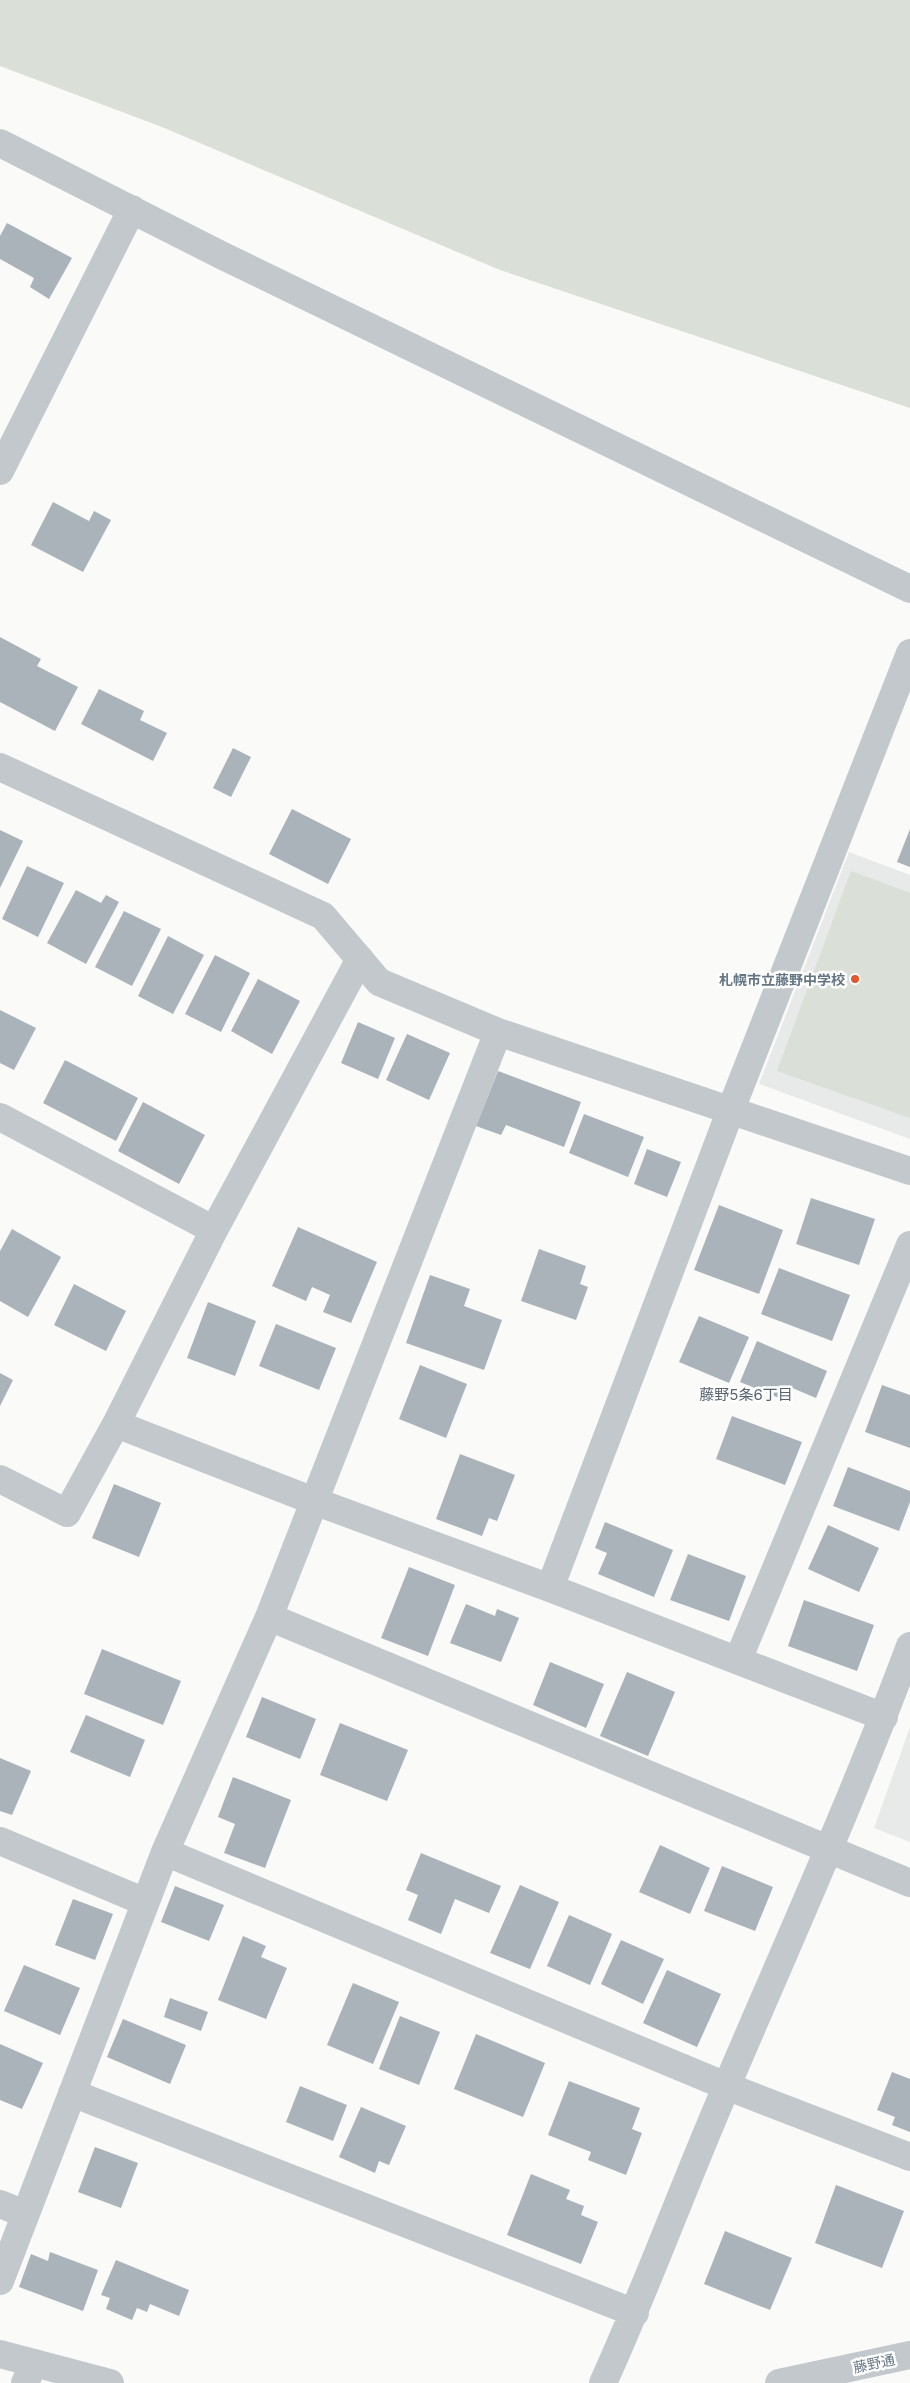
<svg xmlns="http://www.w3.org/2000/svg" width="910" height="2383" font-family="Inter,'Noto Sans JP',sans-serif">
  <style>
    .built { fill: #e8e9e9 }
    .green { fill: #dadfd7 }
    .building { fill: #aab3b9 }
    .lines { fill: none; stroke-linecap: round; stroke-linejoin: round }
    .minor { stroke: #c3c8cc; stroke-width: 28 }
    .tertiary { stroke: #c3c8cc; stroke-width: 28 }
    .poi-dot { fill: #e4572e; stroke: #fff; stroke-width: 2 }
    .labels { text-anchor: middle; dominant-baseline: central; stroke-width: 5; stroke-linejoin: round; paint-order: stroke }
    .poi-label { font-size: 14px; font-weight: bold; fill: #657683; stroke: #fff; text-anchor: end }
    .street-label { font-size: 14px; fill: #657683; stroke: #fff }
    .neighbourhood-label { font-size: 15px; fill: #57646e; stroke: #fff }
  </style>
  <rect width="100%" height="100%" fill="#fafaf8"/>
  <!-- built -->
  <path class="built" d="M849,852L910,875V1139L759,1084Z
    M910,1727V1842L874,1828Z"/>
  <!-- green -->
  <path class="green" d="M0,0H910V408L500,270L162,127L0,66Z
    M851,871L910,893V1118L777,1071Z"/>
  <!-- building -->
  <path class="building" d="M7,223L72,258L49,299L30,287L34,278L0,259V236Z
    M53,502L89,521L94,511L111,520L83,572L31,545Z
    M0,637L41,659L37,666L78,687L55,731L0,702Z
    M99,689L144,711L140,720L167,733L153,761L81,724Z
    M233,748L251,757L231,797L213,788Z
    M292,809L351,839L328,884L269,854Z
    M910,829V867L897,862Z
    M0,830L23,841L0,888Z
    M27,866L64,883L38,937L2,919Z
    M76,890L101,903L106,895L119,902L86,964L47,943Z
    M124,911L161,929L132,986L95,967Z
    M168,936L204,955L173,1014L138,996Z
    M215,955L250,973L221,1032L185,1014Z
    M258,979L300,1001L272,1054L231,1031Z
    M0,1010L36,1028L14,1070L0,1063Z
    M358,1022L395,1038L378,1079L341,1063Z
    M407,1034L450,1053L429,1100L386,1080Z
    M65,1060L138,1098L116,1141L43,1103Z
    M498,1071L581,1102L564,1147L506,1125L501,1135L476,1126Z
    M143,1102L205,1135L179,1184L118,1151Z
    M584,1114L644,1137L628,1177L569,1153Z
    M647,1149L681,1162L667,1197L634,1184Z
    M811,1198L875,1219L859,1265L796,1244Z
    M719,1205L783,1230L759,1294L694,1270Z
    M298,1227L377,1262L351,1323L323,1312L330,1295L312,1287L306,1301L272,1286Z
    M12,1229L61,1257L28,1317L0,1301V1251Z
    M539,1249L586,1266L580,1284L588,1287L576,1320L521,1301Z
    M779,1268L850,1295L832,1341L761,1314Z
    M430,1275L470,1289L464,1306L502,1320L484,1370L406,1343Z
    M74,1284L126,1311L106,1351L54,1325Z
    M208,1302L256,1321L235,1376L187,1358Z
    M699,1316L749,1337L729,1383L679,1362Z
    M276,1324L336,1348L319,1390L259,1366Z
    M757,1341L827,1371L816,1398L790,1387L784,1400L740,1382Z
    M420,1365L467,1384L446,1438L399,1419Z
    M0,1373L13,1380L0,1406Z
    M882,1385L910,1395V1448L865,1432Z
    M732,1416L802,1442L785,1485L716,1459Z
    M460,1454L515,1475L497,1521L489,1518L482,1536L436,1519Z
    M848,1467L910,1491V1502L899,1531L833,1506Z
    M114,1484L161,1503L139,1557L92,1538Z
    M605,1522L673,1550L654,1597L598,1574L607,1553L595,1548Z
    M828,1525L879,1548L859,1592L808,1569Z
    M688,1554L746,1576L729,1621L670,1600Z
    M409,1567L455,1585L428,1656L381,1638Z
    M804,1600L874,1625L857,1671L788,1646Z
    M466,1604L495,1616L497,1609L519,1618L501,1662L450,1643Z
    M102,1649L181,1681L163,1725L84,1694Z
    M550,1662L604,1684L586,1728L533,1705Z
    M627,1672L675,1692L648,1756L600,1736Z
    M262,1697L316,1719L300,1759L246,1737Z
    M86,1715L145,1740L130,1777L70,1752Z
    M340,1723L408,1750L387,1801L320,1775Z
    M0,1758L31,1771L12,1815L0,1811Z
    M233,1777L291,1800L265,1868L224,1853L235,1824L218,1817Z
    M660,1845L710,1868L690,1914L639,1892Z
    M421,1853L501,1886L489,1913L455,1899L441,1934L408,1920L418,1895L406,1890Z
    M722,1866L773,1887L755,1931L704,1911Z
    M520,1885L559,1902L530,1969L490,1953Z
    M175,1886L224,1905L209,1941L161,1922Z
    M73,1899L113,1914L95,1960L55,1945Z
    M569,1915L612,1934L590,1985L547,1966Z
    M243,1936L266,1946L261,1957L287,1968L266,2019L218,2000Z
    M621,1940L664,1959L643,2004L601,1984Z
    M24,1965L80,1988L60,2035L4,2011Z
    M667,1970L721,1994L697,2047L643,2023Z
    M353,1983L399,2002L373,2064L327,2045Z
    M170,1998L208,2012L201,2031L164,2017Z
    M400,2016L440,2032L419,2085L379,2069Z
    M123,2019L186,2045L170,2084L107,2057Z
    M476,2034L545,2063L523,2117L454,2089Z
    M0,2044L43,2063L22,2109L0,2100Z
    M892,2072L910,2079V2132L892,2125L895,2117L877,2110Z
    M569,2081L640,2108L632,2129L642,2133L626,2175L588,2160L591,2152L548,2135Z
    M300,2086L347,2105L333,2141L286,2122Z
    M361,2107L406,2126L389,2165L379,2161L375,2173L339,2157Z
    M95,2147L138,2163L121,2208L78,2192Z
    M531,2174L570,2190L566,2199L584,2206L581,2215L598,2222L581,2264L507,2235Z
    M836,2185L904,2211L882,2268L815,2243Z
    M725,2231L792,2258L770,2310L704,2284Z
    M50,2252L98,2270L83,2311L19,2287L31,2254L48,2261Z
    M116,2260L189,2290L179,2316L150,2304L147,2312L137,2308L132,2320L106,2309L110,2298L101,2295Z"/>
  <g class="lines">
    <!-- minor -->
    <path class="minor" d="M0,143L221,255L910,589
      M0,471L132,209
      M0,767L323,916L379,982L498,1032L910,1171
      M0,1117L214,1230
      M116,1424L314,1501L550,1588L884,1717
      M0,1479L67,1513L116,1424L214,1230L360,959
      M550,1588L730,1112L910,653
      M269,1617L910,1883
      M738,1660L910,1245
      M0,1841L145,1902
      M165,1852L726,2086L910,2157
      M72,2093L635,2313
      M0,2204L25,2214
      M0,2281L165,1852L269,1617L498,1032
      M25,2383L34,2363
      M603,2383C648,2284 685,2182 728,2083C790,1938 855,1794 910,1646"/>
    <!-- tertiary -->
    <path class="tertiary" d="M0,2354L110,2383
      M779,2383L910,2355"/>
  </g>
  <!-- markers -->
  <circle class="poi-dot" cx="855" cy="979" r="5"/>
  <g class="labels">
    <!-- poi labels -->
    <g class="poi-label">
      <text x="845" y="979">札幌市立藤野中学校</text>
    </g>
    <!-- street labels -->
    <g class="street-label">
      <text transform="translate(874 2363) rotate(-12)">藤野通</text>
    </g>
    <!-- neighbourhood labels -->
    <g class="neighbourhood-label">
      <text x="746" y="1394">藤野5条6丁目</text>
    </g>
  </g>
</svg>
